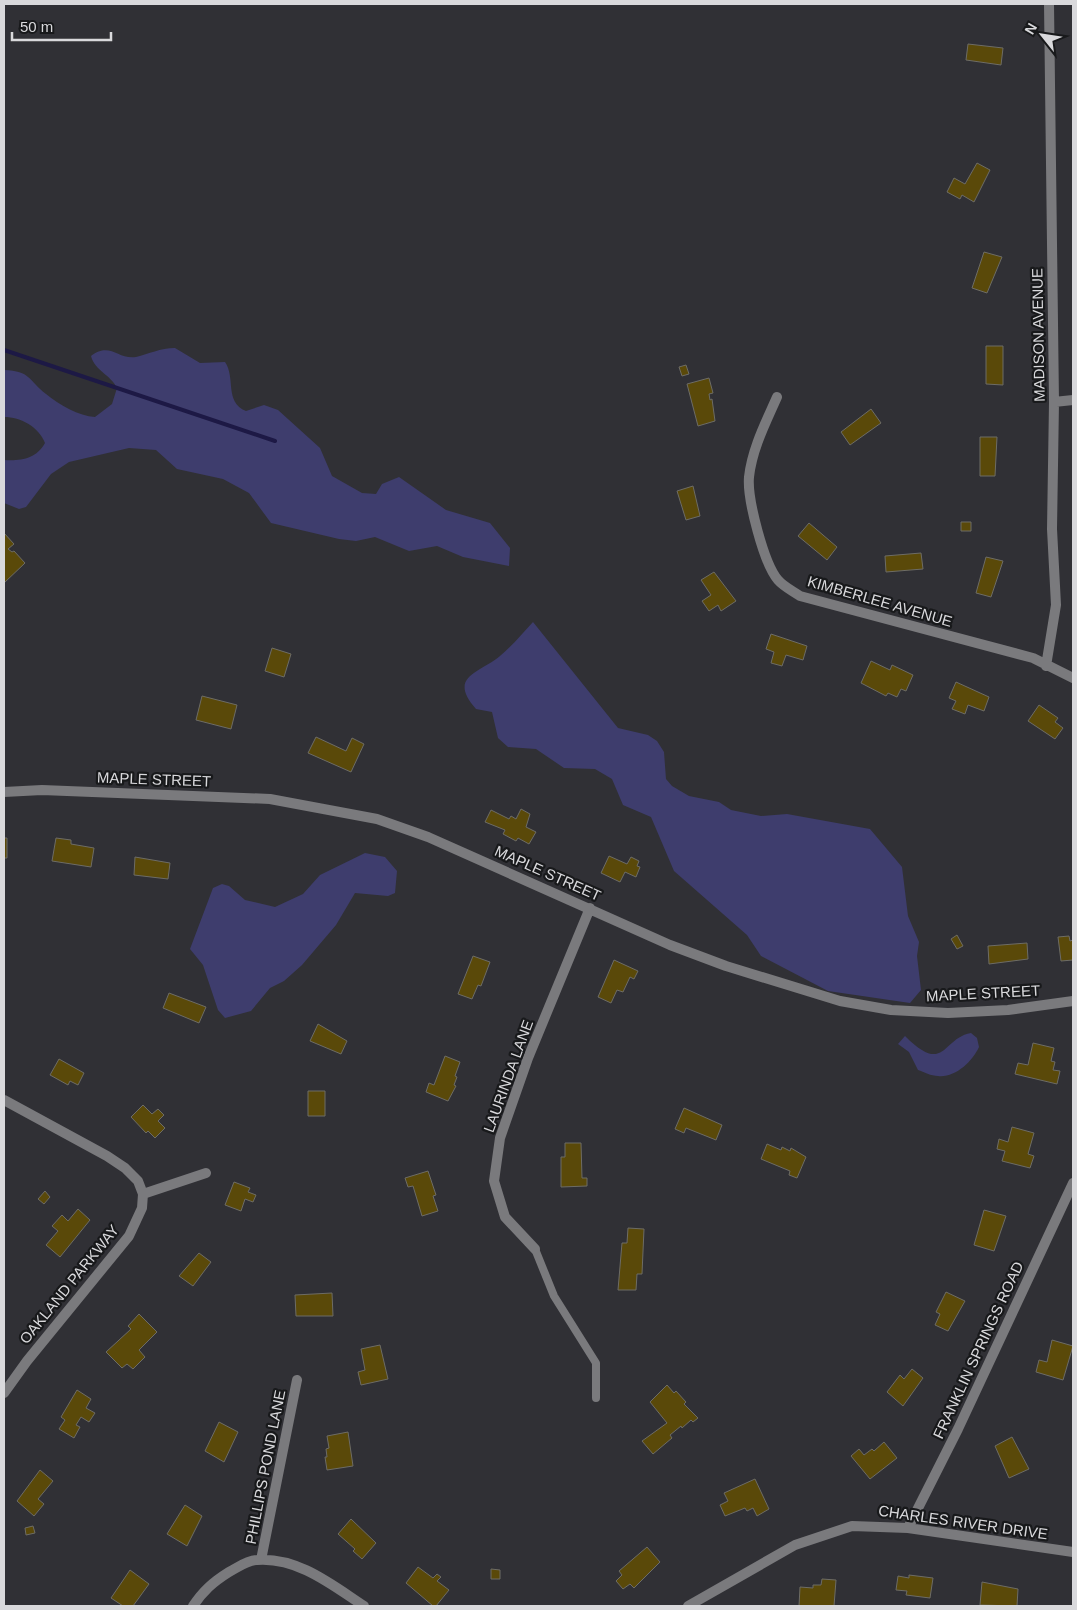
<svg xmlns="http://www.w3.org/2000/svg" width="1077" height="1610" font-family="Helvetica,sans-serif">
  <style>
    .green { fill: #3e3d6d }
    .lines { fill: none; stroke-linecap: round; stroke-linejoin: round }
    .stream { stroke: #1d1945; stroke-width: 4 }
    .building { fill: #5a4909; stroke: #6d6c66 }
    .lane { stroke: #7a7a7d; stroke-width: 8 }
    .street { stroke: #7a7a7d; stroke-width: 10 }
    .labels { text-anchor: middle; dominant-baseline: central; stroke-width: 4.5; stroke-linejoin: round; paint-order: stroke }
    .street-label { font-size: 15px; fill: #d9d9dc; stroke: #18191b }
  </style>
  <rect width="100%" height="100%" fill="#303035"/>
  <!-- green -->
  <path class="green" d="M175,348L200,363L225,362C236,378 224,402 246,411L264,405L278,410L320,448L332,476L362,493L376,494L382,484L399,477L446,510L490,523L510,548L509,566L463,557L437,546L409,551L375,537L356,541L339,539L271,523L249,493L223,479L177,469L156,450L129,448L69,462L51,474L26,507L19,509L4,503V460C21,461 36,459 45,443C39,427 21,417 4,417V370C31,371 28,380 46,394C59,405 79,416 95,417L112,404L117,388C111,375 95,371 91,356C110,341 118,360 136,357C149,354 160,348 175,348Z
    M533,622L618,728L648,735L657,741L664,752L666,779L672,786L689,796L719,802L731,810L761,816L787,814L870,829L902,867L908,916L919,942L917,956L921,990L910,1003L828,991L761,956L747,935L674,871L651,817L623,805L612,779L595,769L564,768L536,749L508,747L498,738L492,712L476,709C447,676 480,673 500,656C512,646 523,633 533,622Z
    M365,853L385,857L397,871L395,893L388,896L355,893L336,925L302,965L284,981L270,988L251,1011L225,1018L218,1010L203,965L190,949L213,888L222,884L229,886L245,900L275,907L303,894L320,875Z
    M971,1033L977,1038L979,1047C972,1062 955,1078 938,1076C931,1076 924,1072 918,1070L909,1052L898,1044L905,1036C945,1076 942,1038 971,1033Z"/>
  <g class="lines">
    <!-- stream -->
    <path class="stream" d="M4,350L275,441"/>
  </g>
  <!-- building -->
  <path class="building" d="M968,44L1003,48L1001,65L966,60Z
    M977,163L990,170L974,202L962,195L960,199L947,192L954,178L965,184Z
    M984,252L1002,257L987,293L972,288Z
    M986,346H1003V385L986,384Z
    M686,365L689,374L682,376L679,367Z
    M709,378L713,393L709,394L710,400L712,399L715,421L698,426L687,384Z
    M871,409L881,423L850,445L841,432Z
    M980,437H997L995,476H980Z
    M693,486L700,516L686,520L677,491Z
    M961,522H971V531H961Z
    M809,523L837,547L827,560L798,536Z
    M4,533L14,544L8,549L12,552L14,551L25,563L4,583Z
    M921,553L923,569L886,572L885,556Z
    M986,557L1003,561L991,597L976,593Z
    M714,572L736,601L721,611L718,605L709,611L702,601L711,595L701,580Z
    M771,634L807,646L803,660L786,655L782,666L771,663L774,652L766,649Z
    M272,648L291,654L284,677L265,671Z
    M871,661L890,670L892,665L913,675L906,691L901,689L897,697L888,693L886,696L861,683Z
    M956,682L989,697L984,711L968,705L965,714L952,709L956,701L949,698Z
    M202,696L237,705L231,729L196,720Z
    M1039,705L1058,718L1055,722L1063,728L1055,739L1028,721Z
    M316,737L346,751L352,738L364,744L351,772L308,753Z
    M521,809L530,814L526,827L536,832L529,844L518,838L516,841L503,834L505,830L485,822L491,810L509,819L511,816L516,819Z
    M4,838H7V858H4Z
    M56,838L71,840V844L94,848L91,867L52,861Z
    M609,856L627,864L631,857L639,861L637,866L640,867L636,877L625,872L620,882L601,873Z
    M135,857L170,863L168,879L134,875Z
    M957,935L963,946L957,949L951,939Z
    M1069,936L1070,941L1073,940V960L1061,961L1058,937Z
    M1027,943L1028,959L989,964L988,946Z
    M473,956L490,962L481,986L478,985L472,999L458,994Z
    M614,960L638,971L634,979L630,977L623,992L617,990L611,1003L598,997Z
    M169,993L206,1007L199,1023L163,1008Z
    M318,1024L347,1041L341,1054L310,1041Z
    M1033,1043L1054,1048L1051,1061L1055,1062L1053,1070L1060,1071L1057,1084L1015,1074L1018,1063L1028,1065Z
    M445,1056L460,1062L455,1076L457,1077L454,1085L456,1086L448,1101L426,1092L429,1083L434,1085Z
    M59,1059L84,1073L78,1085L70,1081L68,1085L50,1075Z
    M308,1091H325V1116H308Z
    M143,1105L152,1114L158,1109L164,1115L158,1121L165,1128L155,1138L148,1131L146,1133L131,1117Z
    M684,1108L722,1125L716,1140L686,1128L684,1133L675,1129Z
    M1012,1127L1034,1133L1028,1154L1034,1156L1030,1168L1002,1161L1005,1151L997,1149L999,1139L1008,1142Z
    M565,1143H581L582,1178H587V1186L561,1187V1157H565Z
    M767,1144L781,1150L782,1147L790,1151L791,1148L806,1157L797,1178L789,1175L790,1171L761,1159Z
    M428,1171L436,1195L433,1196L438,1211L422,1216L413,1186L408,1187L405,1178Z
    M234,1182L250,1188L248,1192L256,1195L253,1202L245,1199L241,1211L225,1205Z
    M45,1191L50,1197L44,1204L38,1199Z
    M78,1209L90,1220L60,1257L46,1245L58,1231L52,1226L62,1215L68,1221Z
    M984,1210L1006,1216L994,1251L974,1245Z
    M628,1228L644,1229L642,1274H637L636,1290H618L622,1243H627Z
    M199,1253L211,1262L193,1286L179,1276Z
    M946,1292L965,1301L948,1331L935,1325L940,1314L936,1312Z
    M332,1293L333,1316H296L295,1295Z
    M139,1314L157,1332L139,1350L145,1357L133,1369L127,1364L122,1368L106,1352L131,1329L128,1326Z
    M1052,1340L1073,1346L1063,1380L1036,1372L1039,1360L1047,1362Z
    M380,1345L388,1379L361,1385L358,1372L365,1370L361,1349Z
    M912,1369L923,1378L903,1406L887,1392L900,1375L904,1379Z
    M667,1385L674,1393L676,1391L686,1402L684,1404L698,1418L693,1422L691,1420L682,1428L681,1426L670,1435L672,1438L653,1454L642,1441L667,1423L650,1402Z
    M77,1390L91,1399L86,1408L95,1413L89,1422L81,1417L76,1425L80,1427L74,1438L59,1429L65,1420L61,1417Z
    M219,1422L238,1432L224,1462L205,1451Z
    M348,1432L353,1466L327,1470L325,1457H327L326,1449L329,1448L327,1436Z
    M1012,1437L1029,1469L1009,1478L995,1446Z
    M884,1442L897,1458L870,1479L851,1456L859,1449L864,1455L872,1449L874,1451Z
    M40,1470L53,1481L38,1499L44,1504L34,1516L17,1501Z
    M755,1479L769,1509L757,1516L753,1508L747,1511L745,1508L725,1516L720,1505L728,1501L724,1493Z
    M185,1505L202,1516L187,1546L167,1534Z
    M351,1519L376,1543L362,1559L353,1551L355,1549L338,1534Z
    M33,1526L35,1533L26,1535L25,1528Z
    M647,1547L660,1562L634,1588L630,1584L623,1589L616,1581L622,1575L619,1571Z
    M418,1567L433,1578L437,1574L441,1577L437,1581L449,1590L436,1606H433L406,1583Z
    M491,1569L500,1570V1579H491Z
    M130,1570L149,1584L133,1606H123L111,1598Z
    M909,1575L933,1578L930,1598L906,1595L907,1591L896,1590L898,1576L909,1578Z
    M822,1579L836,1580L834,1606H799L800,1587L813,1588V1585H821Z
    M982,1582L1018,1589L1017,1606L980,1605Z"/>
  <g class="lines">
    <!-- lane -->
    <path class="lane" d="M535,1249L554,1296L596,1363V1398"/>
    <!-- street -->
    <path class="street" d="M777,397C766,422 752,449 749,477C747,499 764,564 778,580C784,587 793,591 800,596L1033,658L1073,678
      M1054,402L1073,400
      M1046,666L1056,605L1052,529L1054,402L1049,4
      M4,792L42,790L270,799L377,819L428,837L670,945L726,966L840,1001L891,1010L948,1013L1008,1010L1073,1001
      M4,1100L107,1156L125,1168L138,1181L143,1194
      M535,1249L505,1217L494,1181L500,1138L528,1058L590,908
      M4,1393L27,1361L129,1236L142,1208L143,1194L206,1173
      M908,1528L958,1429L1073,1183
      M261,1560L297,1380
      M193,1606C203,1591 213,1582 229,1572C237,1568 247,1560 257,1560C298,1557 332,1585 364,1606
      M688,1606L795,1545L852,1526L908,1528L1073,1552"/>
  </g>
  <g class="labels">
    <!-- street labels -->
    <g class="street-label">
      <text transform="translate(1038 335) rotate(-91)">MADISON AVENUE</text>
      <text transform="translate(880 601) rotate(16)">KIMBERLEE AVENUE</text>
      <text transform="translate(154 779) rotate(2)">MAPLE STREET</text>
      <text transform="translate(548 873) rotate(24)">MAPLE STREET</text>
      <text transform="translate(983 993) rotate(-3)">MAPLE STREET</text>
      <text transform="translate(508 1076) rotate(-70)">LAURINDA LANE</text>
      <text transform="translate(69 1284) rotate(-51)">OAKLAND PARKWAY</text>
      <text transform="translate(978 1350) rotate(-65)">FRANKLIN SPRINGS ROAD</text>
      <text transform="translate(265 1467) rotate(-79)">PHILLIPS POND LANE</text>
      <text transform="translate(963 1522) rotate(8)">CHARLES RIVER DRIVE</text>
    </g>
  </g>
  <!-- border -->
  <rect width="1077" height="1610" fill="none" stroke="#d9d9dc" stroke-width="10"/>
  <!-- north arrow -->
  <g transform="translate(1042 35) rotate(300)" stroke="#18191b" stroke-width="4" paint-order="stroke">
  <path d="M0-4L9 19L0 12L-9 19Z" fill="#d9d9dc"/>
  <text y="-8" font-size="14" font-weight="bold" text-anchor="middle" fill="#d9d9dc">N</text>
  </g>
  <!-- scale -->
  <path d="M12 32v8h99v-8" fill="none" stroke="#d9d9dc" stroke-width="2.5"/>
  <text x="20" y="32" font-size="15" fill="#d9d9dc" stroke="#18191b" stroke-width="4" paint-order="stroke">50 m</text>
</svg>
